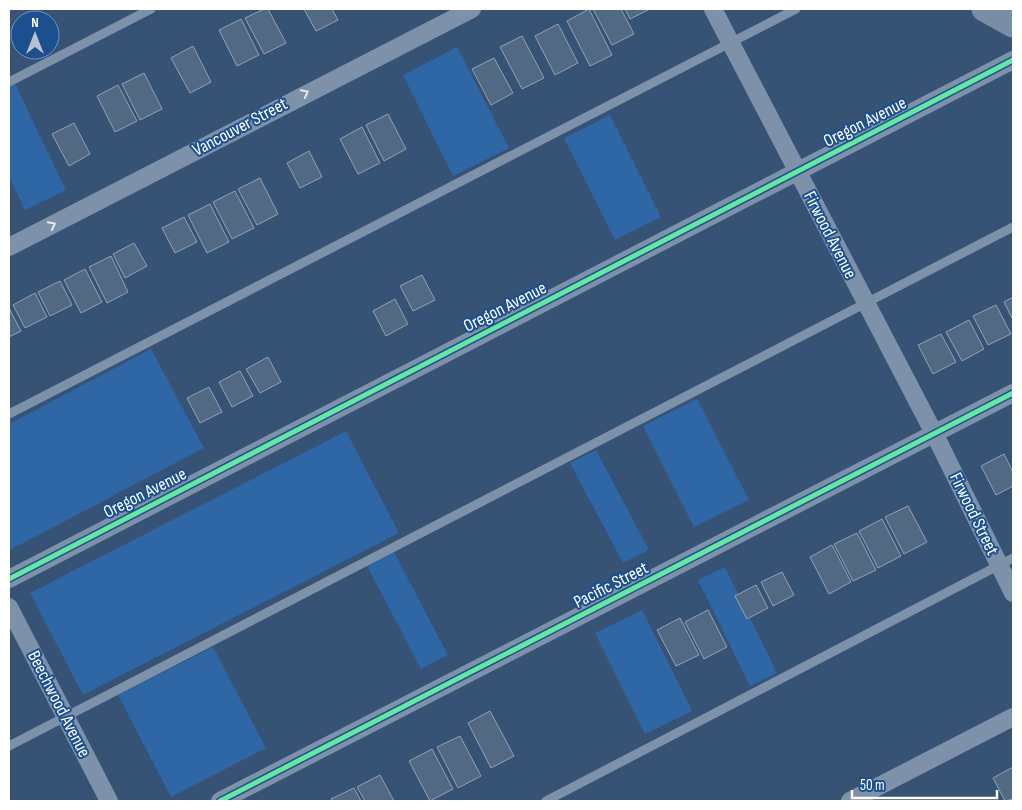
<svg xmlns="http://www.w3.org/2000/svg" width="1022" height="810" font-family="'Sofia Sans Condensed',sans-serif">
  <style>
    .green { fill: #2f66a5 }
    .building { fill: #526984; stroke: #92a2b6 }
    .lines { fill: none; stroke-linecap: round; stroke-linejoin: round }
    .lane { stroke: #7d92a8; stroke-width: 9 }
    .street { stroke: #7d92a8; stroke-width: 18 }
    .secondary { stroke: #798da4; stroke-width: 25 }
    .cycleway-casing { stroke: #1b4f8f; stroke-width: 8 }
    .cycleway { stroke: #66e7a1; stroke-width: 5 }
    .oneway { stroke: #e5e9ee }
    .labels { text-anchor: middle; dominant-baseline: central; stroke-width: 4; stroke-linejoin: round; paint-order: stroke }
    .street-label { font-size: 18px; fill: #fff; stroke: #1b4f8f }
  </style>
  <rect width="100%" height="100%" fill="#365274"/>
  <!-- green -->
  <path class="green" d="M457,47L509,148L453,176L403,75Z
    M15,84L66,190L25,210L9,177V87Z
    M610,115L661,217L615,240L564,138Z
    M151,349L204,448L10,550L9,424Z
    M697,399L749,500L694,527L643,426Z
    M346,431L399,533L83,695L30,593Z
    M596,450L649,550L623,563L570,463Z
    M394,552L448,655L421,669L367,566Z
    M725,567L777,673L750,686L698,580Z
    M642,610L692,711L645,734L595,633Z
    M213,647L266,748L171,797L118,695Z"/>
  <!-- building -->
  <path class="building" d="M264,9H268L286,43L264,54L245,18Z
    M304,9H332L338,20L316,31Z
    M589,9L612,55L590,66L567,21Z
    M593,9H621L634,34L612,45Z
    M625,9H650L630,19Z
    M241,19L259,55L237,66L219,30Z
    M558,24L578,63L555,75L535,36Z
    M522,36L544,78L522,89L500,47Z
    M193,46L211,82L190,93L171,58Z
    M494,58L513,93L491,105L472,69Z
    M144,73L162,109L140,120L122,84Z
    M118,85L137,121L115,132L97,96Z
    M388,114L406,149L384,161L366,125Z
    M74,123L90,154L69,166L52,134Z
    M362,127L380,163L358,174L340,139Z
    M309,151L322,177L300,188L287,163Z
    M260,178L278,214L257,225L238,189Z
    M235,191L254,228L232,239L213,202Z
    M210,204L229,242L207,253L188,215Z
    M184,217L197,242L175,253L162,228Z
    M134,243L147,266L125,278L113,254Z
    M111,256L128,292L107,303L89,267Z
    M85,269L102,302L81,313L64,280Z
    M422,275L435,300L413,311L400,286Z
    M60,281L72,305L50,316L38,292Z
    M35,293L47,317L25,328L13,305Z
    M1013,297V320L1004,302Z
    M395,299L408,324L386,336L373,311Z
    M996,305L1011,334L988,345L973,316Z
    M9,308L21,331L9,337Z
    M969,320L984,349L962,361L946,332Z
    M941,334L956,362L933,374L918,345Z
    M268,357L281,382L260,393L246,369Z
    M240,371L253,396L232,407L219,382Z
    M209,387L222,412L200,423L187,398Z
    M1004,454L1013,472V486L996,495L981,466Z
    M908,506L927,542L904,554L885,517Z
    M882,519L901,556L878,568L859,531Z
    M857,533L876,570L853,581L834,544Z
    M832,545L851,582L829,594L810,557Z
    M782,572L794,595L773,606L761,582Z
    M756,585L768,608L747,619L735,596Z
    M708,610L727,647L704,659L685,622Z
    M680,618L699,655L676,666L657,630Z
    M490,711L514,756L491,768L468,723Z
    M460,736L481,776L458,788L437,747Z
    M432,749L453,789L430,801L409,761Z
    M1013,767V799L1005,801L993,778Z
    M380,775L394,801H365L357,787Z
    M354,788L361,801H332L331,799Z"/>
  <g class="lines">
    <!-- lane -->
    <path class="lane" d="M9,82L151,9
      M9,414L796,9
      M9,746L1013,227
      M546,801L1013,558"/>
    <!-- street -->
    <path class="street" d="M713,9L935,435L1013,593
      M9,247L472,9
      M9,579L1013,60
      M9,607L109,801
      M220,801L1013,393
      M850,801L1013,717"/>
    <!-- secondary -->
    <path class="secondary" d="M984,9L1013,25"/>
    <defs>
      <path id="cycleway" d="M9,579L1013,60
        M220,801L1013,393"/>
    </defs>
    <!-- cycleway casing -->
    <use href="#cycleway" class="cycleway-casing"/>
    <!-- cycleway -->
    <use href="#cycleway" class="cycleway"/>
  </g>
  <!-- one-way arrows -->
  <defs><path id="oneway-chevron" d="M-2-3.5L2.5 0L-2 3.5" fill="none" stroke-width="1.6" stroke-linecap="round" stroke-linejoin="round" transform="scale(1.25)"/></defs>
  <g class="oneway">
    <use href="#oneway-chevron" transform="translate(305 93) rotate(-27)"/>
    <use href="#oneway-chevron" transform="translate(52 225) rotate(-27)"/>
  </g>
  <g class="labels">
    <!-- street labels -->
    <g class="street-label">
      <text transform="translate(865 122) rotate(-27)">Oregon Avenue</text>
      <text transform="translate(240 127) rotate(-28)">Vancouver Street</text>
      <text transform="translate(830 235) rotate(63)">Firwood Avenue</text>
      <text transform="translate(505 307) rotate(-27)">Oregon Avenue</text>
      <text transform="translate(145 493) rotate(-27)">Oregon Avenue</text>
      <text transform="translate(974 514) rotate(64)">Firwood Street</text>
      <text transform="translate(611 585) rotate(-27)">Pacific Street</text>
      <text transform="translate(59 704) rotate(63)">Beechwood Avenue</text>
    </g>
  </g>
  <!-- border -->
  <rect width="1022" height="810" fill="none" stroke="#ffffff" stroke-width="20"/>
  <!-- north arrow -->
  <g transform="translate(35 35)"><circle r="24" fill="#1b4f8f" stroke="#7695bc"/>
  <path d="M0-4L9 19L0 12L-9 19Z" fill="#b9c2ce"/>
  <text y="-8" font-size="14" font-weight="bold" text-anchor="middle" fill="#ffffff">N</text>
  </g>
  <!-- scale -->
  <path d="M852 790v8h145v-8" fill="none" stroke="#ffffff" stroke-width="2.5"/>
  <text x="860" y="790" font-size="15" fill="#ffffff" stroke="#1b4f8f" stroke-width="4" paint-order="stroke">50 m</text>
</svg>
